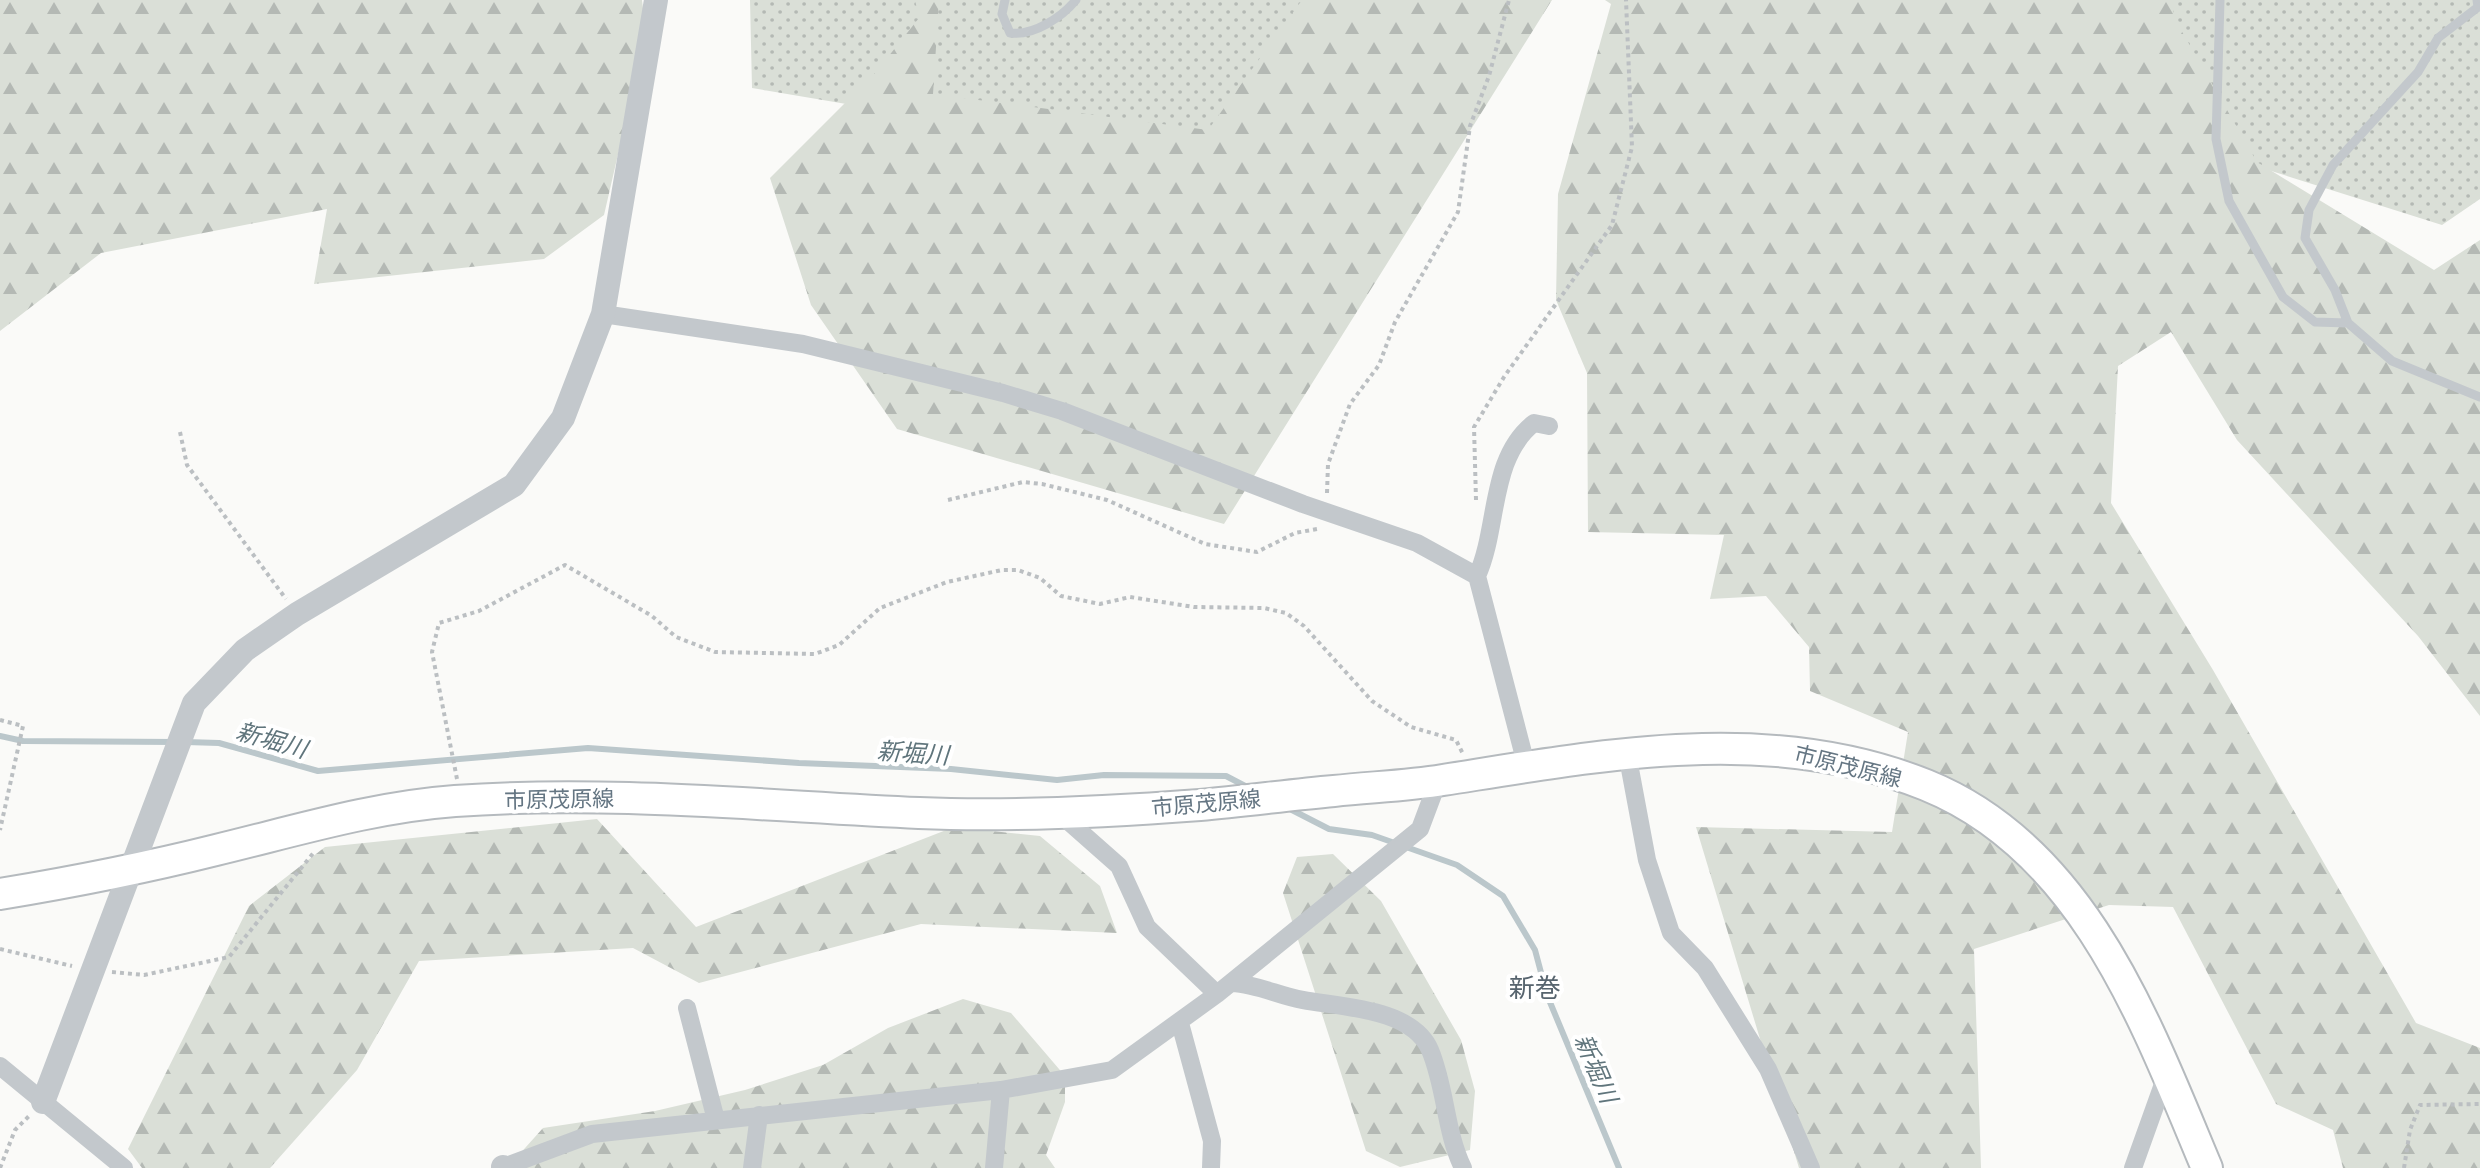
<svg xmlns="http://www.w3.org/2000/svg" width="2480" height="1168" font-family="Manrope,'Noto Sans JP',sans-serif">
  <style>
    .grass { fill: url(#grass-dots) }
    .forest { fill: url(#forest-firs) }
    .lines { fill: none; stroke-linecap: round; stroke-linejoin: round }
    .stream { stroke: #bbc7cb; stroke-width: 6 }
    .primary-casing { stroke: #b5babe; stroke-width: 34 }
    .path { stroke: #bbbfc2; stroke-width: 4; stroke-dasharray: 4 4; stroke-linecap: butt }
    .service { stroke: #c3c8cc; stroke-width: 9 }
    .minor { stroke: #c3c8cc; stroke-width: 18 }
    .tertiary { stroke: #c3c8cc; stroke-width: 24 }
    .primary { stroke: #fff; stroke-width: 30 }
    .labels { text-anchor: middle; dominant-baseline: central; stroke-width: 8; stroke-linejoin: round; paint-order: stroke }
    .street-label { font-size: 22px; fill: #657683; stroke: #fff }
    .water-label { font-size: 24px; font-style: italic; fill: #60757c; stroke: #fff }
    .quarter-label { font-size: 26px; fill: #57646e; stroke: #fff }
  </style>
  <defs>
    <pattern id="grass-dots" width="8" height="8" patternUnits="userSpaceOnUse" patternTransform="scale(2)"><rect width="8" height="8" fill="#dadfd7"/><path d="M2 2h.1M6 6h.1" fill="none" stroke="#b4b9b4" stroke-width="1.8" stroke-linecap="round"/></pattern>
    <pattern id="forest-firs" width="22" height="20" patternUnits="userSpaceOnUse" patternTransform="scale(2)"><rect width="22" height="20" fill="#dadfd7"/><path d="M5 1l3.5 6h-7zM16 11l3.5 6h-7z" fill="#b4b9b4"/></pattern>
  </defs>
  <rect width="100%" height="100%" fill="#fafaf8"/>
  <!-- grass -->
  <path class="grass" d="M750,0H1375L1307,182L752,88Z
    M1730,0H2480V199L2442,225Z"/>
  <!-- forest -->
  <path class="forest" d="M0,0H642L646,33L604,215L544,259L314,284L327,209L101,253L0,331Z
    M915,0H939L933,94L1208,130L1302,0H1552L1224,524L897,429L811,305L770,178L876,72L919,18Z
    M1605,0H2170L2177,23L2257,162L2434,270L2480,240V716L2418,636L2237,440L2171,332L2118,366L2111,503L2213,670L2416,1023L2480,1048V1168H2343L2333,1130L2276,1104L2173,907L2109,905L1974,949L1981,1168H1799L1696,827L1892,832L1908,732L1810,691L1809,647L1766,596L1710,599L1724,535L1588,532L1587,373L1556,300L1558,194L1611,4Z
    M597,819L696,927L954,827L1040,836L1100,886L1117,933L921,924L699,983L633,948L419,961L357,1070L270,1168H142L128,1149L249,906L325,847Z
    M1333,854L1381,901L1461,1040L1475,1091L1470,1150L1400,1167L1366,1151L1283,893L1297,857Z
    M963,999L1011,1013L1065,1076V1102L1046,1155L1055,1168H507L543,1128L655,1111L745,1090L823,1065L888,1028Z"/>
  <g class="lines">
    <!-- stream -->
    <path class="stream" d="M0,736L23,741L175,742
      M186,742L219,743L318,771L588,748L799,763L951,769L1057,780L1104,775L1226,776L1249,788
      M1288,808L1329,829L1372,835L1457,865L1503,896L1535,950L1547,995L1619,1168"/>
    <defs>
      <path id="primary" d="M0,894C73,882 144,868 216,850C295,831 373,807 455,801C610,790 764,806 919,813C1013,817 1107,812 1200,805C1245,801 1289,795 1334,791C1370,787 1407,786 1443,780C1603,755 1770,722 1926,785C2084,849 2146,1023 2207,1168"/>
    </defs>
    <!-- primary casing -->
    <use href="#primary" class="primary-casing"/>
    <!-- path -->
    <path class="path" d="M180,432L187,465L286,599
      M1327,493L1328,464L1350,404L1379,365L1395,322L1458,212L1470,126L1489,76L1509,0
      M948,500L1023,482L1042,484L1107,500L1205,544L1257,552L1295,533L1317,529
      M1476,500L1474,427L1504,377L1612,225L1632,147L1626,0
      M0,720L23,726L0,830
      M457,779L432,652L439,623L479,611L565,565L652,616L676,637L715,652L815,654L839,645L880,608L947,582L1002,570H1018L1040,578L1061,596L1100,604L1130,597L1194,607L1264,608L1286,613L1304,626L1372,701L1411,727L1456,740L1463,754
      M0,949L72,966
      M112,972L144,975L229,957L315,851
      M0,1168L15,1130L30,1115
      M2404,1168L2410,1130L2420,1105L2480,1104"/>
    <!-- service -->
    <path class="service" d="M1005,0L1002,14L1010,33C1034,36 1062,17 1076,0
      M2220,0L2216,139L2229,201L2283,297L2315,322L2348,323
      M2477,0L2478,7L2438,38L2418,72L2333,165L2309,210L2305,238L2335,290L2348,323L2392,361L2480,397"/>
    <!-- minor -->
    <path class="minor" d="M603,314L803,344L1003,393L1062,411L1303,504L1417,543L1477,576
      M1627,753L1647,860L1671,933L1705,968L1768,1069L1811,1168
      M1526,764L1477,576C1499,528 1489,458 1534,423L1549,426
      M1059,813L1119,866L1147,927L1217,994
      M1232,983C1257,984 1279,996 1303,1000C1340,1007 1412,1008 1430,1050C1446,1088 1445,1131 1463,1168
      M687,1008L716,1120
      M1180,1023L1212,1141L1211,1168
      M0,1066L124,1168
      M501,1168L592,1134L1001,1090L1112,1070L1217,994L1420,829L1438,781
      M752,1168L759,1115
      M994,1168L1001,1090
      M2133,1168L2167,1073"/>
    <!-- tertiary -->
    <path class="tertiary" d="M43,1102L194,703L245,650L297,614L514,485L563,418L603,314L656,0
      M503,1168V1167"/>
    <!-- primary -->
    <use href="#primary" class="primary"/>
  </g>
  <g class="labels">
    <!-- street labels -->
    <g class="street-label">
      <text transform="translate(1848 766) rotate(14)">市原茂原線</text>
      <text transform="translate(559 799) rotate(-1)">市原茂原線</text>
      <text transform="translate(1206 803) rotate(-5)">市原茂原線</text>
    </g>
    <!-- water labels -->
    <g class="water-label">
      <text transform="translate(272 739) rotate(16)">新堀川</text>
      <text transform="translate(913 752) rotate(4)">新堀川</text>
      <text transform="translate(1597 1068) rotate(67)">新堀川</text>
    </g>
    <!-- quarter labels -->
    <g class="quarter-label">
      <text x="1535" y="987">新巻</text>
    </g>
  </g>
</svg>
